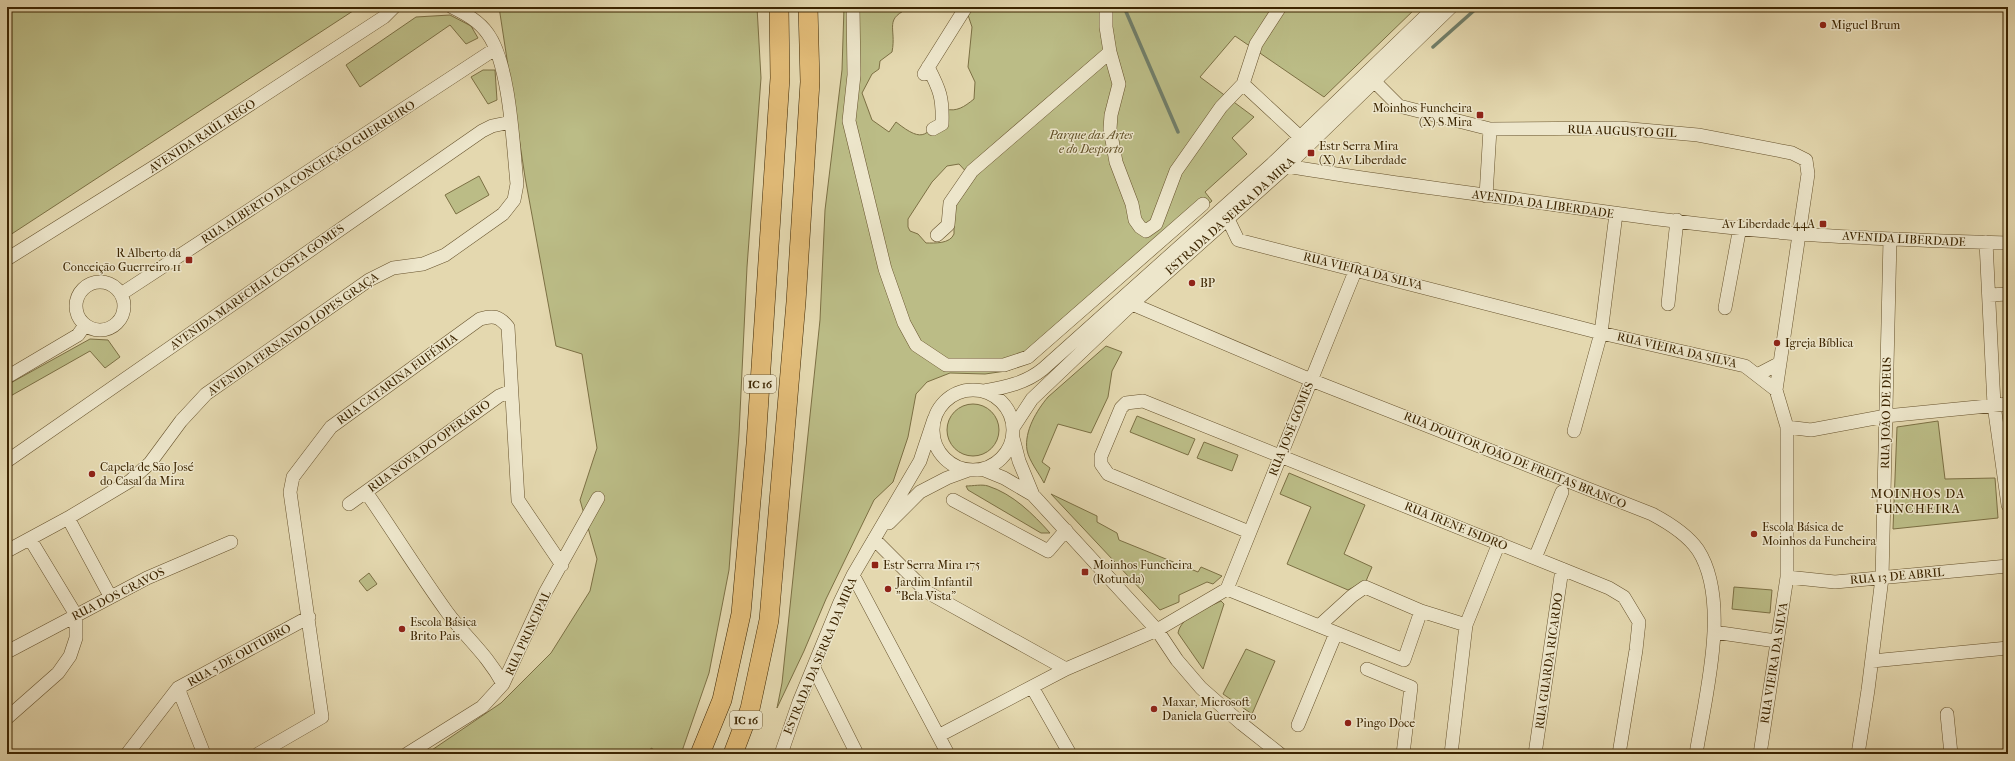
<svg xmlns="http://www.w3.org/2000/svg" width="2015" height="761" font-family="'IM FELL French Canon',serif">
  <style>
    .green { fill: #bbbc86; stroke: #7c7044; fill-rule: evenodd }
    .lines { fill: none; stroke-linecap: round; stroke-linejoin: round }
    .stream { stroke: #717e69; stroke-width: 3.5 }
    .minor-casing { stroke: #66522c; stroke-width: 14 }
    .highway-casing { stroke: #3c2501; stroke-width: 20 }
    .minor { stroke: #ede6cb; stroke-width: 13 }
    .highway { stroke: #e2bc78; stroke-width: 19 }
    .poi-dot { fill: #8f2418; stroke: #ede6cb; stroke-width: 1.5 }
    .labels { text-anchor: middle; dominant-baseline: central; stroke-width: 3; stroke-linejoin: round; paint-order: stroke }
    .shield { fill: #ede6cb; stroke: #715f3e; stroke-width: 1 }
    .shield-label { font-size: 11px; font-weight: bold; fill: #3c2501 }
    .poi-label { font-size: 12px; fill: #3c2501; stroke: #ede6cb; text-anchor: start }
    .street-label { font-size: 12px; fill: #3c2501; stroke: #ede6cb }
    .park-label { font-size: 12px; font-style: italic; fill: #5c4b22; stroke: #ede6cb }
    .neighbourhood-label { font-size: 13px; letter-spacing: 1px; fill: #3c2501; stroke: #ede6cb }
  </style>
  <rect width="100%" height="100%" fill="#e4d8af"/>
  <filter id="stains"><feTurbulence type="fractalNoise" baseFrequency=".005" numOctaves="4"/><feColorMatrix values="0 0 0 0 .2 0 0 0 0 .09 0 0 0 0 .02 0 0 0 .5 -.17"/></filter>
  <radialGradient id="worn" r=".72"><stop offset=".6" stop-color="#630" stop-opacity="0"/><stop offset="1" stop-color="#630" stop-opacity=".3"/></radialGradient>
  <!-- green -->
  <path class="green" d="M7,7H359L7,237Z
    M499,7H757L761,78L747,267L739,434L729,570L709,673L681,754H654L652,748L642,754H426L501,703L551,653L590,591L597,559L580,500L597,448L582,354L556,346L525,177Z
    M844,7H912C882,19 897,27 892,52L880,61L879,69L872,74L862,93L872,120L889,132L896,122C925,145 927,135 945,109C957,112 964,107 974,99L975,82L968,67L972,27L968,15L959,7H1417L1324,97L1235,36L1200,77L1254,117L1232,138L1247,154L1205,192L1212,201L1032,362L1006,371L985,374L950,373L927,382L916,394L908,437L893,482L874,500L826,599L804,651L777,708L782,683L820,320L825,210L842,70ZM959,164L971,177L954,209V234C950,244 935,243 926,243L918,234L910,231L908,227V219L932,182L947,166Z
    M450,15L471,26L478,38L466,44L450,25L360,87L346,65L416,17Z
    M483,70H495L497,100L488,104L471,77Z
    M479,176L489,195L456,214L445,195Z
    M90,339L108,340L120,357L105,368L90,351L7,398V385Z
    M1106,346L1122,352L1112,371L1108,397L1091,433L1058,424L1042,462L1050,468L1044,483C1039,473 1029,461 1027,450C1024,431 1037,410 1048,397Z
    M947 430a26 26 0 1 1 52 0a26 26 0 1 1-52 0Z
    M1137,416L1195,439L1188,455L1130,432Z
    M1938,421L1945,479L1995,478L1998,518L1893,529L1897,427Z
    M1204,442L1238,455L1232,471L1197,458Z
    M1289,473L1365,505L1344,554L1372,567L1366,581L1348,590L1287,564L1311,507L1280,494Z
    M966,486C973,486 982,484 988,486C1013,494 1033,514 1050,533H1041L968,490Z
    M1051,494L1097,516V522L1117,533L1119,540L1198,572L1201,567L1222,576L1213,584L1207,582L1179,595V602L1160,610Z
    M369,573L377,584L367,591L359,581Z
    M1734,587L1772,590L1770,613L1732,609Z
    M1221,601L1224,604L1203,669L1178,633C1181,616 1207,608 1221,601Z
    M1246,649L1275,661L1252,714L1223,694Z"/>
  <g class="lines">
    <!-- stream -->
    <path class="stream" d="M1124,7L1178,132
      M1433,47L1478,7"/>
    <defs>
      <path id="minor" d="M853,7L854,75L849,121L885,269L904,323L916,345L946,365H1004L1028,357L1203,204
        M1106,7V27L1110,52L1119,84L1111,115L1110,129L1116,162L1132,204L1135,220L1140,227L1146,231L1156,224L1176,171L1221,107L1243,84L1256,44L1280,7
        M928,67C940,90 943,98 942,124L933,129
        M924,74L966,7
        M1374,81L1399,106L1490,129L1620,128L1698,135L1792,153L1806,160L1808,174L1776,390
        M1243,84L1299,136
        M1287,166C1368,180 1448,190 1529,201C1619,214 1710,227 1800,234C1870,239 1939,241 2008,243
        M1486,196L1490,129
        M1228,219L1238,240L1601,333L1745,366L1776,390L1787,427V577L1760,754
        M937,235L948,225L950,203L972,171L1110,52
        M1986,242L1994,405L2008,505
        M7,259L165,160L384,17L394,7
        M76 306a24 24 0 1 1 48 0a24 24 0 1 1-48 0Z
        M121,294L495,49
        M1989,295L2008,294
        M1132,304L1311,380L1652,514C1669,523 1687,534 1698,550C1731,601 1705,697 1696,754
        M1668,304L1677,220
        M1725,308L1740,227
        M1757,375L1780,363
        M7,377L78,335L85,325
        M933 430a40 40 0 1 1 80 0a40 40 0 1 1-80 0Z
        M984,391C1006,387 1026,383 1043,369L1272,164L1435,7
        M1787,427L1811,430L1886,416L2008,404
        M1013,428L1032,399L1132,304L1287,166L1451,7
        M1574,431L1601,333L1616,214
        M1013,438L1019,461L1033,495
        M7,461L482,131L492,126L511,122
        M982,469L1004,478L1033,495L1157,630L1177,660L1201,688L1242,724L1280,754
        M366,492C393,531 419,573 447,612C466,638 487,654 503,684
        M953,500L1048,551L1066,530
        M349,504L499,396L511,391
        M68,518L110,596
        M889,523L920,492L947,478L969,470
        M1249,532L1108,474L1101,464V456L1121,408L1126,403L1143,401L1562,569L1609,588L1624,597L1639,622L1636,650L1619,754
        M874,539L927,592L1066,669
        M7,551L68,518L130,481L150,463L181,421L206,394L369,280L393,268L423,264L445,255L503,214L514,200L517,184C513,145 510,65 488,34C479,21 466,14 452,7
        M1535,558L1562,492
        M853,575L948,754
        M1787,577L1835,582L2008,566
        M1227,589L1356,269
        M1421,611L1404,660L1319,626L1352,596L1365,587L1421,611L1466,625
        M1714,632L1776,641
        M7,652L147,578L231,542
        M1872,661L2008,648
        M814,668L857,754
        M1367,669L1411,687L1403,754
        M1032,687L1070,754
        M178,688L204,754
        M1947,714L1951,754
        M7,718L58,673L70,656L76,638V615L30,539
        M1298,725L1336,633
        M940,735L1066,669L1157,630L1227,589L1319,626
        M127,754L178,688L309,617
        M258,754L322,717L290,492L293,477L331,427L480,319C493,315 499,316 508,327L518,500L562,565
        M407,754L482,707L503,684L545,593L598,498
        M781,754L799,702L840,602L853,575L920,461L934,419
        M1451,754L1466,625L1499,543
        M1535,754L1562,569
        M1858,754L1868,690L1882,578L1890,239"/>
      <path id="highway" d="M700,754L722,700L741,614L756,444L780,78L779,7
        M733,754L750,709L769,620L796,302L810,82L808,7"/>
    </defs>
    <!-- minor casing -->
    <use href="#minor" class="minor-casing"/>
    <!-- highway casing -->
    <use href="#highway" class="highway-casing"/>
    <!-- minor -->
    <use href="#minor" class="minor"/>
    <!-- highway -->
    <use href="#highway" class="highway"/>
  </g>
  <!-- markers -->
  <g class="poi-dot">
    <circle cx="1823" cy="25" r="4"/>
    <rect x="1476" y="111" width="8" height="8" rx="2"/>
    <rect x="1307" y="149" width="8" height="8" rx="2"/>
    <rect x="1819" y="220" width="8" height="8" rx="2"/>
    <rect x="185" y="256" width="8" height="8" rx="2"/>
    <circle cx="1192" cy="283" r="4"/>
    <circle cx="1777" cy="343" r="4"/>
    <circle cx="92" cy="474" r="4"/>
    <circle cx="1754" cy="534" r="4"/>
    <rect x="871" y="561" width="8" height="8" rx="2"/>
    <rect x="1081" y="568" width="8" height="8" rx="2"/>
    <circle cx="888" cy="589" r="4"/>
    <circle cx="402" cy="629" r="4"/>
    <circle cx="1154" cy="709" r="4"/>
    <circle cx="1348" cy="723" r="4"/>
  </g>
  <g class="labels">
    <!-- shield labels -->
    <g class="shield">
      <rect x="744" y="375" width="32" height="18" rx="3"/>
      <rect x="730" y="711" width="32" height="18" rx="3"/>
    </g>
    <g class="shield-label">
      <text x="760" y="384">IC 16</text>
      <text x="746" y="720">IC 16</text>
    </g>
    <!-- poi labels -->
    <g class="poi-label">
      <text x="1831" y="25">Miguel Brum</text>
      <text x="1472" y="108" text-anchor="end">Moinhos Funcheira<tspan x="1472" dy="14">(X) S Mira</tspan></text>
      <text x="1319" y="146">Estr Serra Mira<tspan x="1319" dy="14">(X) Av Liberdade</tspan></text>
      <text x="1815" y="224" text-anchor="end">Av Liberdade 44A</text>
      <text x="181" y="253" text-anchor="end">R Alberto da<tspan x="181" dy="14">Conceição Guerreiro 11</tspan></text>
      <text x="1200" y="283">BP</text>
      <text x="1785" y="343">Igreja Bíblica</text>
      <text x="100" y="467">Capela de São José<tspan x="100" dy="14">do Casal da Mira</tspan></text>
      <text x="1762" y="527">Escola Básica de<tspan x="1762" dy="14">Moinhos da Funcheira</tspan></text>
      <text x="883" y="565">Estr Serra Mira 175</text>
      <text x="1093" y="565">Moinhos Funcheira<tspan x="1093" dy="14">(Rotunda)</tspan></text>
      <text x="896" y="582">Jardim Infantil<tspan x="896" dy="14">"Bela Vista"</tspan></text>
      <text x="410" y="622">Escola Básica<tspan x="410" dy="14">Brito Pais</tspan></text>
      <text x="1162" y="702">Maxar, Microsoft<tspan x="1162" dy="14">Daniela Guerreiro</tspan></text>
      <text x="1356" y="723">Pingo Doce</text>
    </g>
    <!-- street labels -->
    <g class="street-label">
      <text transform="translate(1622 131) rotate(2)">RUA AUGUSTO GIL</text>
      <text transform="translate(202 136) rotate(-33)">AVENIDA RAÚL REGO</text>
      <text transform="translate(308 172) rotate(-33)">RUA ALBERTO DA CONCEIÇÃO GUERREIRO</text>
      <text transform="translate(1543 204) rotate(8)">AVENIDA DA LIBERDADE</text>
      <text transform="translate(1230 216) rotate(-42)">ESTRADA DA SERRA DA MIRA</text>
      <text transform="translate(1904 239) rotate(3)">AVENIDA LIBERDADE</text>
      <text transform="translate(1363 271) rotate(14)">RUA VIEIRA DA SILVA</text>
      <text transform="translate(257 287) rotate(-35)">AVENIDA MARECHAL COSTA GOMES</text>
      <text transform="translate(293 334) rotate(-35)">AVENIDA FERNANDO LOPES GRAÇA</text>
      <text transform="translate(1677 350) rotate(13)">RUA VIEIRA DA SILVA</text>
      <text transform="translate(397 379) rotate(-36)">RUA CATARINA EUFÉMIA</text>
      <text transform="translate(1886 413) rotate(-89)">RUA JOÃO DE DEUS</text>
      <text transform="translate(1291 429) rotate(-68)">RUA JOSÉ GOMES</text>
      <text transform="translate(429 446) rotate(-36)">RUA NOVA DO OPERÁRIO</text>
      <text transform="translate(1515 460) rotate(22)">RUA DOUTOR JOÃO DE FREITAS BRANCO</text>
      <text transform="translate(1456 526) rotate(22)">RUA IRENE ISIDRO</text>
      <text transform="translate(1897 576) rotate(-5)">RUA 13 DE ABRIL</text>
      <text transform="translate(118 594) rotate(-27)">RUA DOS CRAVOS</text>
      <text transform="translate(528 633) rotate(-65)">RUA PRINCIPAL</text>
      <text transform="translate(239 655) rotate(-29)">RUA 5 DE OUTUBRO</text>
      <text transform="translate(820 656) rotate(-67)">ESTRADA DA SERRA DA MIRA</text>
      <text transform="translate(1549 661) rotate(-82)">RUA GUARDA RICARDO</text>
      <text transform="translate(1774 663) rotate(-81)">RUA VIEIRA DA SILVA</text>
    </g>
    <!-- park labels -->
    <g class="park-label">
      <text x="1091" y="135">Parque das Artes<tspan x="1091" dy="14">e do Desporto</tspan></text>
    </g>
    <!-- neighbourhood labels -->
    <g class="neighbourhood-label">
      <text x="1918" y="493">MOINHOS DA<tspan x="1918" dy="15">FUNCHEIRA</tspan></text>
    </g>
  </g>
  <!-- margin -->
  <rect width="2015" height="761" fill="none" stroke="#e4d8af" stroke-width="24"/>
  <rect x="8" y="8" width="1999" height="745" fill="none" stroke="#3c2501" stroke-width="2"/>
  <rect x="12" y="12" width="1991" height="737" fill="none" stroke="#3c2501"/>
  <rect width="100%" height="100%" filter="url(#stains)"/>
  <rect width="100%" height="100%" fill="url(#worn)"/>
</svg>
